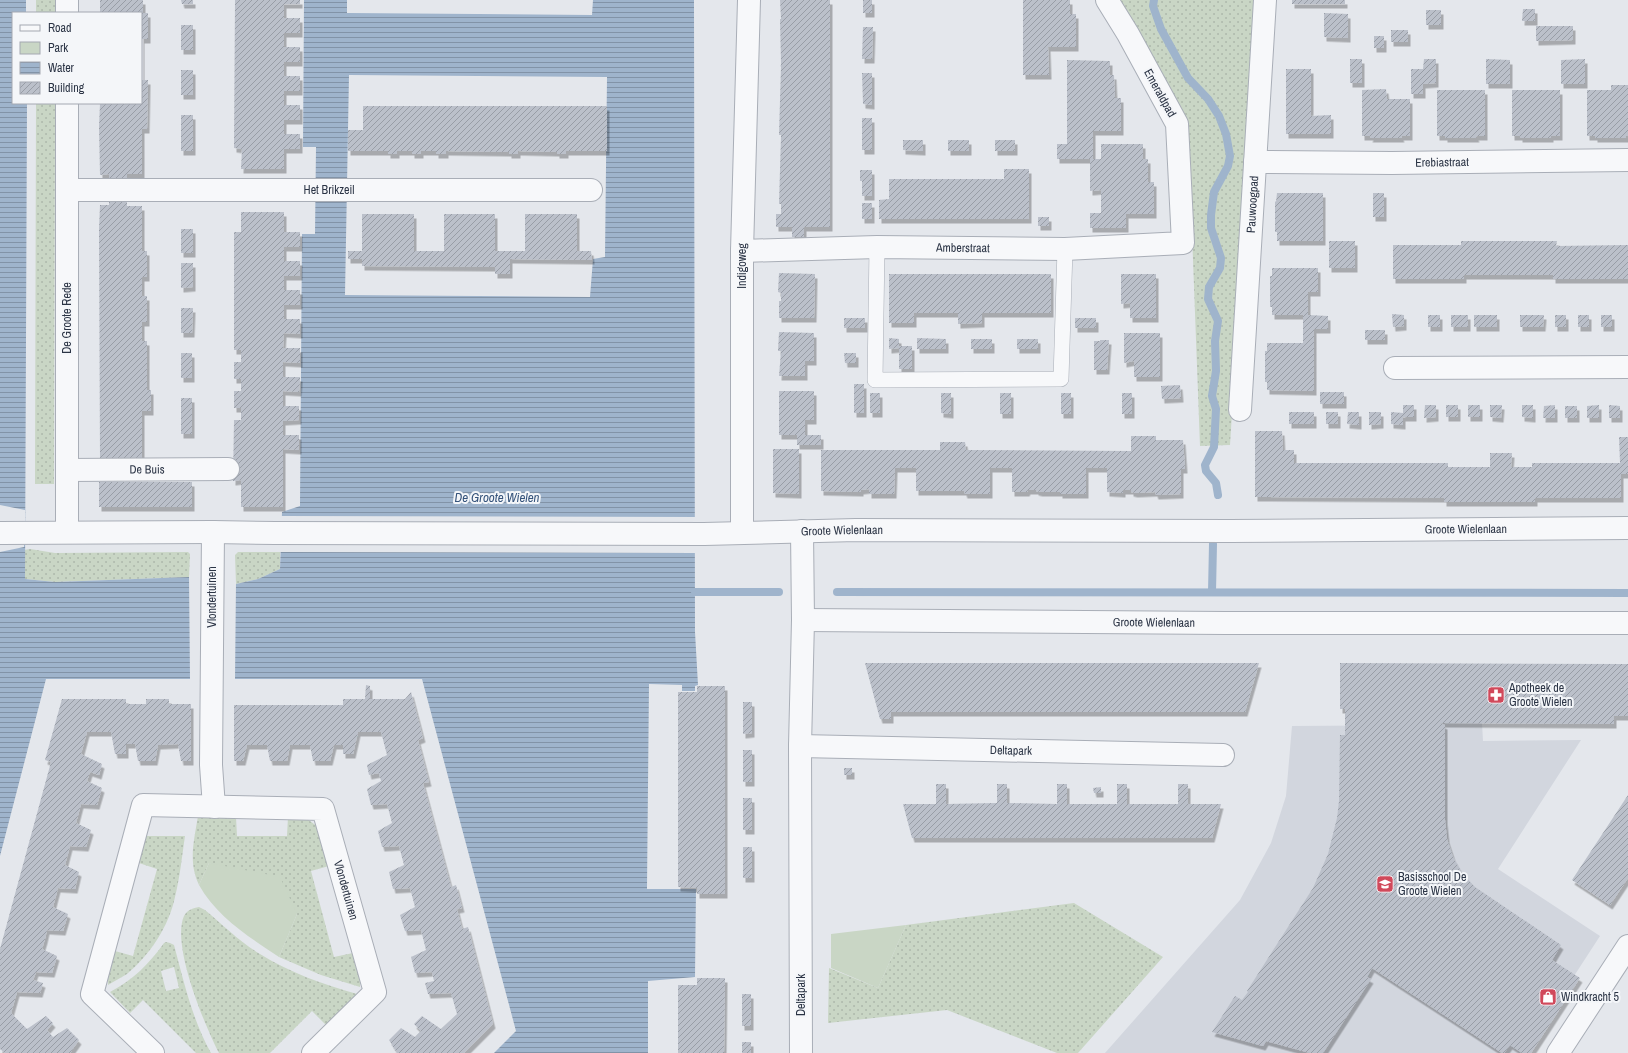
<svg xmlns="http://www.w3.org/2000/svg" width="1628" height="1053" font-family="'Archivo Narrow',sans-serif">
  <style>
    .built { fill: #d2d6de }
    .grass { fill: url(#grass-dots); fill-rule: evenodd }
    .green { fill: #c9d6c5 }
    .water { fill: url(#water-rules); fill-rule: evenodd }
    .pier { fill: #e4e7ec }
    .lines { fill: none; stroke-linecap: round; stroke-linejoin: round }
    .stream { stroke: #9fb4cc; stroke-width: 8 }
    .building { fill: url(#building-hatch); filter: url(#shadow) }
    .lane-casing { stroke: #a9aeb7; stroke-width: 16 }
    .street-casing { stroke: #a9aeb7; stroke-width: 24 }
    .lane { stroke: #f7f8fa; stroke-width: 15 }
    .street { stroke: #f7f8fa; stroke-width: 22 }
    .labels { text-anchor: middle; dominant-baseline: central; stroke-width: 4; stroke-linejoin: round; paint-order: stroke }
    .street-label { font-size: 12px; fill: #2b3445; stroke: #f4f6f9 }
    .poi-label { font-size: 12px; fill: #2b3445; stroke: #f4f6f9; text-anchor: start }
    .water-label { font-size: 13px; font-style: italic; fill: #34527a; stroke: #f4f6f9 }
  </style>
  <defs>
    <pattern id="grass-dots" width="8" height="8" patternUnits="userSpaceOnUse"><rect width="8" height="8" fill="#c9d6c5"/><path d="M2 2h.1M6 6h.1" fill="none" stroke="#adb8ab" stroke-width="1.8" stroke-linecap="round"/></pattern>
    <pattern id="water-rules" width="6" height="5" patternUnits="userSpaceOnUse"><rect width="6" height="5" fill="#9fb4cc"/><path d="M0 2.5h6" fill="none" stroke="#8293a7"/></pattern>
    <pattern id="building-hatch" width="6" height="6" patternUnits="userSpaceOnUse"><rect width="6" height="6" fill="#bbc0ca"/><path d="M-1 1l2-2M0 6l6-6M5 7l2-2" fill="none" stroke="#989da6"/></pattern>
    <filter id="shadow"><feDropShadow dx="2.5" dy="4.5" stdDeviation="0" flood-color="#0004"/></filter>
  </defs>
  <rect width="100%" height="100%" fill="#e4e7ec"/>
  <!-- built -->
  <path class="built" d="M1440,723H1482L1483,741L1581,740L1498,869L1600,936L1524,1053H1105L1240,900L1271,843L1286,796L1292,726L1440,725Z"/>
  <!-- grass -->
  <path class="grass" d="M36,0H56V13H36Z
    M1120,0H1258L1230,445L1200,446L1188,127Z
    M36,103H55L54,484H35Z
    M30,549L55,553L188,552L190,554L189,577L55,582L25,579L24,550Z
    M238,552H280V569L258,579L236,584L235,555Z
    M198,816L236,817L237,836H287L288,817L306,818L318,827L329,866L311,871L334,957L353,953L360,980V987L321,975L279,957L297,914L209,863L199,885C188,862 194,841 198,816Z
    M146,836H185C182,856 180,877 175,897C169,926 150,955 127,974C121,978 114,981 108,985V979L115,951L133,956L157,869L139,863Z
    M1074,903L1163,957L1078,1053H1057L947,1010L828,1023L829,968L878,988L906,925Z
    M199,907L205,910C223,925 240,942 260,954C290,973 323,984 357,994L326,1025L312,1011L270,1053H219C205,1026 171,945 184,916C187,910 193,908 199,907Z
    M166,942L170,943L174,945C184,982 192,1019 211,1053H196L143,1000L130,1013L110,992C133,980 149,964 164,943ZM174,967L179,988L166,991L161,971Z"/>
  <!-- green -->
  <path class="green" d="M209,863L280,877L297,914L279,957C249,937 217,917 199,885Z
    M906,925L878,988L831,968V934Z"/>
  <!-- water -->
  <path class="water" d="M0,0H26V13H13V103H27L25,579L55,582L189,577L236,584L258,579L280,569L282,512L300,506L302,234H315L316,147H303L304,0H347V13L592,15L593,0H694L695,632L698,685L695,686V691H682V685L649,684L647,889H696L695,977L648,981V1053H494L516,1031L422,679H46L0,856ZM349,75L607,77L605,257L593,259L590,297L345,295Z"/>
  <!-- pier -->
  <path class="pier" d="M0,505L25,510V522H27L26,544L24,545V547L0,552Z
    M280,516L697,517V553L278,552Z
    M189,575L236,582L235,680H190Z"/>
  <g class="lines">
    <!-- stream -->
    <path class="stream" d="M1154,0L1153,6L1161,29L1188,78L1208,99L1219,116L1226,134L1230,156L1228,166L1214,192L1211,215V228L1221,258L1220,268L1209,287L1208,299L1218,321L1215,341L1216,371L1212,396L1216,409L1214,447L1205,465L1206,471L1216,483L1218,495
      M695,592H779
      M837,592L1628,593
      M1212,592L1213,544"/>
  </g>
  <!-- building -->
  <path class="building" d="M100,0H143V13H148V39H142V80H148L147,129H142V174H127V178H109V174L100,175L99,127L100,103H141V13H100Z
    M181,0H193V4H182Z
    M235,0H300V4H284V18H300V33H284V47H300V62H284V76H300V91H284V105H300V120H284V134H300V149H284V169H241L242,149L234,148Z
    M780,0H830V227H804V237H792V227H776V214H781V204H779L781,135H779L781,66L780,67L781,65L780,19H781Z
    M863,0H872V13H863Z
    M1023,0H1070V14H1076V47H1048L1049,75H1023Z
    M1292,0H1345V4H1292Z
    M1523,9H1535V21H1522Z
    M1426,10H1441V25H1426Z
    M1324,13L1348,14V38L1324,37Z
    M181,25H193V50H181Z
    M1536,26H1573V40L1536,41Z
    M863,27H873L872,59H862Z
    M1391,30H1408V42H1391Z
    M1374,36H1384V48H1374Z
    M1350,59H1362V83H1350Z
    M1424,59H1436V83L1423,84V94H1411V69H1423Z
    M1486,59L1510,60V84H1486Z
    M1585,59V84H1561V60Z
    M1067,60L1110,61V75H1114L1115,98H1121V131H1093V159H1101V144H1143V159H1148V182H1154V214H1126V228H1090V213H1101V190L1090,191V159H1057V144H1067Z
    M1286,69H1311V116L1331,115V134H1286Z
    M181,70H193V95H181Z
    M862,73H872V105L863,104Z
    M1611,85H1628V136H1626V138H1595V136H1587V90H1611Z
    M1386,89L1387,99H1410V136H1401L1402,138H1370L1371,136H1362V90Z
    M1437,90H1485V136H1476L1477,138H1445V136H1437Z
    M1512,90H1560V136H1551V138H1520V136H1512Z
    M363,106H607V151H566V154H557V152L518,151V154H509V152L446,151V154H436V151H421V154H412V151H397V154H388V151H348V130H363Z
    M181,115H193V151H181Z
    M862,118H872V150H862Z
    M903,140H923V151L903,150Z
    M948,140H969V151H948Z
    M995,140H1015V151H995Z
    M1004,169H1029V219H879V200L889,199V179H1004Z
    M860,170H872V196H862V181H860Z
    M1277,193H1323V241H1277V232H1275V201L1276,202Z
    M1373,193H1384V217H1373Z
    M109,202H127V206H142V251H147V277H142V296H147V322H142V341H147V390H151V411H142V458H126V461H108V458H100L99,229L100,205H109Z
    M862,203H872V219H862Z
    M241,212H284V232H300V247H284V261H300V276H284V290H300V305H284V319H300V334L284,333L283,348H300V363L283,362V377H300V379L299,392L283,391V406H299V420L283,421V435H299V450L283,449V507H241V480L233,481L234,420H241V408H234V391H241V379H234V362H241V350H234V232H241Z
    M362,214H414V251H444V214H495V251H525V214H577V251H591L592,260L510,259V274H495V267L362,266V259H348V251H362Z
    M1038,217H1049V226H1038Z
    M181,229H193V253H181Z
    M1329,241H1355V268H1329Z
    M1461,241H1557L1556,246L1628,245V279H1553V275H1464V279H1393V245H1461Z
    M181,263H193V287L181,288Z
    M1272,268H1318V292H1308V315L1328,316V329H1314V391L1267,390V382H1265V351H1267V343H1303V315H1272V307H1270V276H1272Z
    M779,273L815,274L814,318H779V301H781V293L778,292Z
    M889,274H1051V313H982V323L958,324V313H914V323H889Z
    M1121,274H1156V318H1130V303L1121,304Z
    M181,308H193L192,333H181Z
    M1392,314L1404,315V326L1393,327Z
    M1428,315H1440V327H1428Z
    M1451,315H1468V327H1451Z
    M1474,315H1497V327H1474Z
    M1520,315H1544L1543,327H1520Z
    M1555,315H1566V327H1555Z
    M1578,315H1589V327H1578Z
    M1601,315H1612V327H1601Z
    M844,318H865V328H844Z
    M1075,318H1096V328H1075Z
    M1365,330H1385V340H1365Z
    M779,332L814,333V361H805V376H779L781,351H778Z
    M1124,333H1160V377H1134V361L1124,363Z
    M889,338L899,339V346H912V369H899V348L889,349Z
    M917,338L946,339V349H917Z
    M971,339H992V349H971Z
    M1017,339H1038V349H1017Z
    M1100,340H1109L1107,370H1094V341H1100Z
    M181,353H192V378H181Z
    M844,353H856V363H845Z
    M854,384H864V413H854Z
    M1180,385L1181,398L1162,399L1161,386Z
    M779,391H814V420H805V435H821V445H797V435H779Z
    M1320,392H1344V404H1320Z
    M870,393H880V413H870Z
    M941,393H951V414L941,413Z
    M1000,393H1011V414H1000Z
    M1061,393H1071V414H1061Z
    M1122,393H1132V414H1122Z
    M181,398H192V434H181Z
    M1403,405H1414V417H1403V425L1391,424V412L1403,413Z
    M1425,405H1436V417L1424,418Z
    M1446,405H1458V417H1446Z
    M1468,405H1480V417H1468Z
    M1490,405H1502L1501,418L1490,417Z
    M1522,405H1533V418L1522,417Z
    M1555,405V418H1543L1544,406Z
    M1599,405V418H1587V406Z
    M1609,405L1620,406V418H1609Z
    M1565,406H1577V418H1565Z
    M1289,412H1314V424H1289Z
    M1326,412H1338V424H1326Z
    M1348,412H1359V425L1347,424Z
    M1369,412H1381V424L1369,425Z
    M1255,431H1282L1283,450H1294V463H1448V467H1490V453H1512L1511,467H1532V463H1620L1619,437H1628V474H1621V498H1535V502H1444V498L1255,497Z
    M1131,436H1156V440H1183L1185,469H1181V494L1156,495L1155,492L1135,493L1131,492V490H1123V493L1107,492V468H1086V494H1060V492H1040L1036,491V490H1028L1027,492H1012V468H990V494H965L964,491H916V468H895L894,494H869V489L861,490V492L821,491V450H940V442H965L966,450L1131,451Z
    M773,449H799V494L773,493Z
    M99,482H192V507H99Z
    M865,663H1259L1245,712H891V719H880Z
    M1340,663L1628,664V716H1614V724L1440,723L1445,725V820L1447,839L1453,857L1462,873L1475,887L1561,945L1552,960L1580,978L1531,1053H1522L1510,1045L1504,1053H1502L1372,968L1367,977L1371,979L1323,1053H1310L1266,1041L1263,1046L1212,1032L1235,996L1242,1000L1248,992L1247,991L1313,888L1328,854L1337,818L1339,801L1340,735H1345V709H1340Z
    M366,685L370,686V699H405L411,692L423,738L418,740L429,782L423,783L451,887L456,885L462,908L457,909L462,929L468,927L493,1024L464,1053H397L389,1040L401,1028L415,1037L421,1031L414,1024L422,1016L441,1029L457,1014L451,993L428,994L425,983L434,981L432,972L415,973L411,957L426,950L421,930L405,931L400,915L415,907L410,888L393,889L389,872L404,865L399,846L382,847L378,831L392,823L387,804L371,805L367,789L381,781L379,773L369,775L367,765L387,755L381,732H358L353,754H343V745H334L330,761H313L310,745H290L287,761H270L267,745H247L243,761H234V705H343V699H365Z
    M697,686H725V894H697V888L678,887V692H697Z
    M62,699H126V704H146V699H169V704H191V761H181L178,744L158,745L155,761H138L135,744H126V754H115L111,732H87L81,754L102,764L99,775L90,772L87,781L102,788L97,805L81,804L76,823L91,830L86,847L70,846L65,865L79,872L75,889L58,888L53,907L68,914L63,931L47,930L45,939L42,949L57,956L52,973L36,972L33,980L43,983L40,993L17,992L11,1013L27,1029L46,1016L53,1023L47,1030L53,1037L67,1028L79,1040L70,1053H5L0,1049V949L51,762L45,760Z
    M743,702H752V733L743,734Z
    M743,750H752V782H743Z
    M844,768H852V775H844Z
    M936,784H946V804L997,803V784H1007V803L1057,804V784H1067V804H1117V784H1127V804H1178V784H1188V804H1221L1212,838H912L903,804H936Z
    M1101,787V793H1094L1093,788Z
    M1628,795V878L1610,905L1572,880Z
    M743,798H752V830H743Z
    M743,847H752V878H743Z
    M697,978H725L724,1053H678V985H697Z
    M742,994H751V1026H742Z
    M742,1042H751V1053H742Z"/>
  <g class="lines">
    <defs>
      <path id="lane" d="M877,247L875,380L1061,379L1065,249"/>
      <g id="street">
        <path d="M67,0V13"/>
        <path id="s1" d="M1255,162L1392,163L1628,160"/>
        <path id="s2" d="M67,190H591"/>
        <path id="s3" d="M742,251L877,247L1065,249L1183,243L1177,124L1128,34L1107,0"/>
        <path d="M1395,368L1628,367"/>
        <path id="s4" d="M1240,410L1265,0"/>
        <path id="s5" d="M67,470L228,469"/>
        <path d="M67,532V103"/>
        <path d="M213,532L211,765L214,807"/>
        <path id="s6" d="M742,532V251L749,0"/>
        <path id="s7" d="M0,533L213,532L275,533L704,534L856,530L1230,531L1628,528"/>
        <path id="s8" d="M803,620L1225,623H1628"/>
        <path id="s9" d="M800,746L1223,755"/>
        <path id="s10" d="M153,1053L92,994L143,805L323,809L375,992L313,1053"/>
        <path d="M801,1053L800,746L803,620L802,531"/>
        <path d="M1558,1053L1628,946"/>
      </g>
    </defs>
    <!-- lane casing -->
    <use href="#lane" class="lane-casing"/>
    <!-- street casing -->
    <use href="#street" class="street-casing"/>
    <!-- lane -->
    <use href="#lane" class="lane"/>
    <!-- street -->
    <use href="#street" class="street"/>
  </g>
  <!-- icons -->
  <defs>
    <symbol id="pharmacy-square" viewBox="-11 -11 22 22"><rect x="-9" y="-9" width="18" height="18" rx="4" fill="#d1495b" stroke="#f4f6f9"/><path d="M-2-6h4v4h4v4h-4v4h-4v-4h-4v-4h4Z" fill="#fff"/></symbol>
    <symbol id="school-square" viewBox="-11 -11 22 22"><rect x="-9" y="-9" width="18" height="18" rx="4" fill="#d1495b" stroke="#f4f6f9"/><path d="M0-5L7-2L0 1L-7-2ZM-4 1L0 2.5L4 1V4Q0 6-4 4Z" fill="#fff"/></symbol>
    <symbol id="shop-square" viewBox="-11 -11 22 22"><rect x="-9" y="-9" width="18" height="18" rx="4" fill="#d1495b" stroke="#f4f6f9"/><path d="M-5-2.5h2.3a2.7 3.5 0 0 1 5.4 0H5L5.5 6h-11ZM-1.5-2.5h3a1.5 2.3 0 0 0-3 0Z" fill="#fff"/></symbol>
  </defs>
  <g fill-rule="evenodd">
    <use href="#pharmacy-square" x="1486" y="685" width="20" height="20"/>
    <use href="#school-square" x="1375" y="874" width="20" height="20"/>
    <use href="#shop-square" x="1538" y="987" width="20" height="20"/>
  </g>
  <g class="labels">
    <!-- street labels -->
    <g class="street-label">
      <text transform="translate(1160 93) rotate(61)">Emeraldpad</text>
      <text stroke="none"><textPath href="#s1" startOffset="187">Erebiastraat</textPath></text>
      <text stroke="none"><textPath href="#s2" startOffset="262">Het Brikzeil</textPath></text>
      <text stroke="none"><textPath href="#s4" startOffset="206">Pauwoogpad</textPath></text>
      <text stroke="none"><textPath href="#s3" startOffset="221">Amberstraat</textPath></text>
      <text stroke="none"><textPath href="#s6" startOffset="266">Indigoweg</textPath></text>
      <text transform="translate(67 318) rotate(-90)">De Groote Rede</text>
      <text stroke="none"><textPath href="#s5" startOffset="80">De Buis</textPath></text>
      <text stroke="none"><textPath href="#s7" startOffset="1466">Groote Wielenlaan</textPath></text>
      <text stroke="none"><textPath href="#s7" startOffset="842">Groote Wielenlaan</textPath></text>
      <text transform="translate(212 597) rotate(-90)">Vlondertuinen</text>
      <text stroke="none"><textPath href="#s8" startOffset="351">Groote Wielenlaan</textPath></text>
      <text stroke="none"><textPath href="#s9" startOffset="211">Deltapark</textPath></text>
      <text stroke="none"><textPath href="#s10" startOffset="545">Vlondertuinen</textPath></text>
      <text transform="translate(801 995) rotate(-90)">Deltapark</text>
    </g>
    <!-- poi labels -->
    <g class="poi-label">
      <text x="1509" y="688">Apotheek de<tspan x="1509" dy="14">Groote Wielen</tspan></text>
      <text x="1398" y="877">Basisschool De<tspan x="1398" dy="14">Groote Wielen</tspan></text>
      <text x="1561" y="997">Windkracht 5</text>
    </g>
    <!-- water labels -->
    <g class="water-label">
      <text x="497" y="497">De Groote Wielen</text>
    </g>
  </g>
  <!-- legend -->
  <rect x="12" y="12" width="130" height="92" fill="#f4f6f9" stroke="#a4a8b1"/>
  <rect x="20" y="25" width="20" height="6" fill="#f7f8fa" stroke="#a4a8b1"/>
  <text x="48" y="32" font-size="12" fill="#2b3445">Road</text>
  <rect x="20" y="42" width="20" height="12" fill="#c9d6c5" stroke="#a4a8b1"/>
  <text x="48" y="52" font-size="12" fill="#2b3445">Park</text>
  <rect x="20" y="62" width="20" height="12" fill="url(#water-rules)" stroke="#a4a8b1"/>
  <text x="48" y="72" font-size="12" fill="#2b3445">Water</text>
  <rect x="20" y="82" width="20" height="12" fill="url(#building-hatch)" stroke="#a4a8b1"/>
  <text x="48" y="92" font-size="12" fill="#2b3445">Building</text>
</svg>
